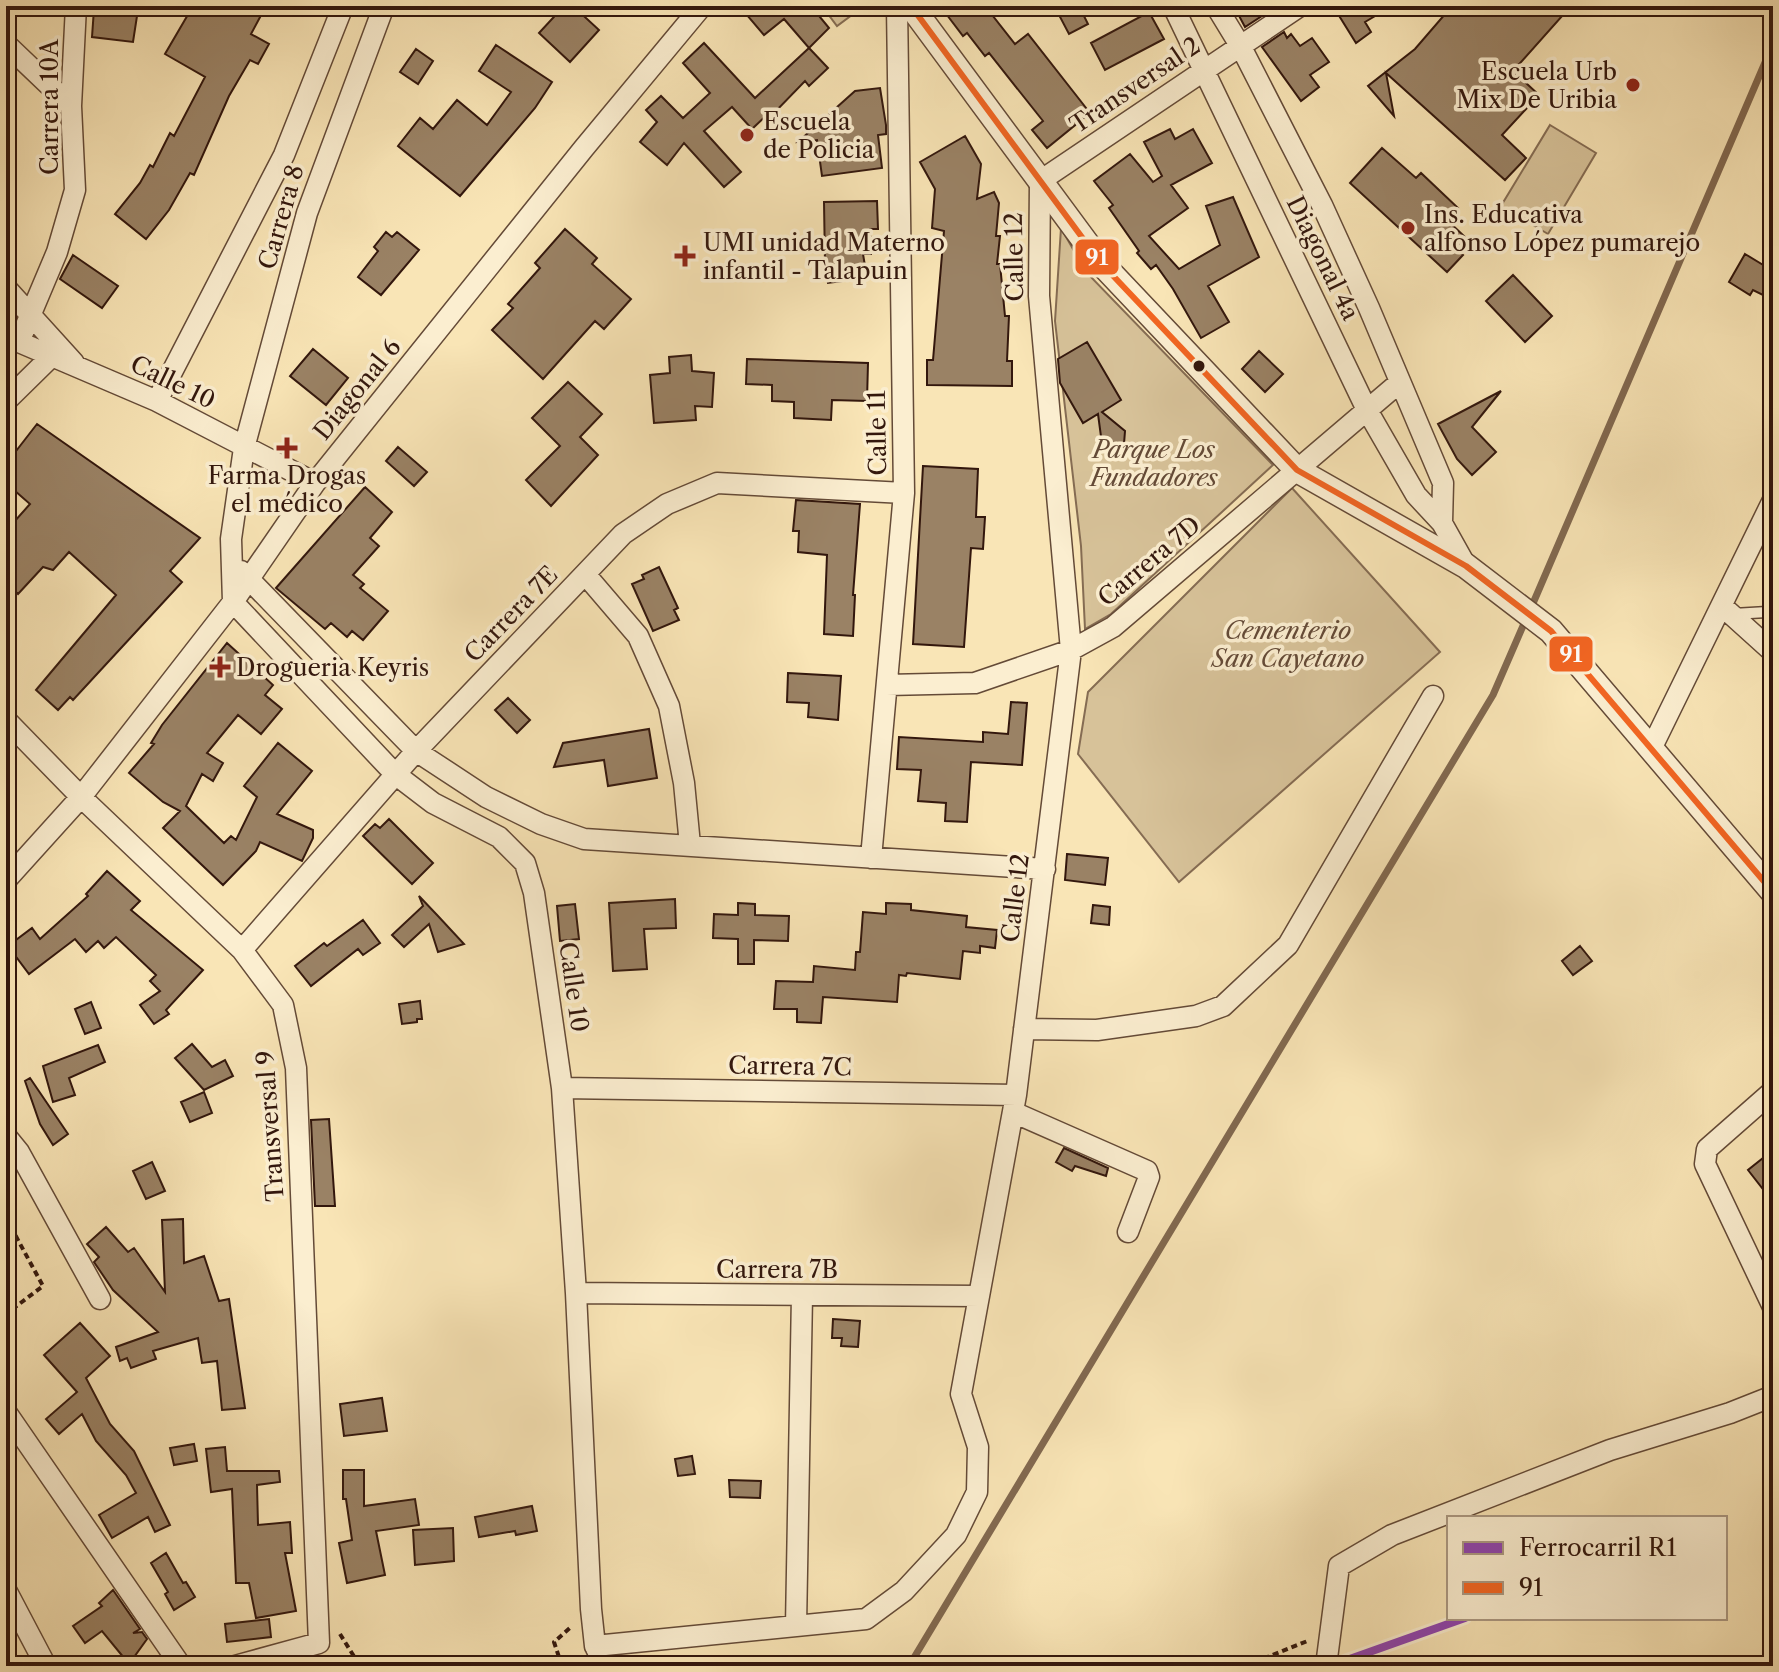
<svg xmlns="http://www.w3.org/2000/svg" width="1779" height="1672" font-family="'Libre Caslon Text',serif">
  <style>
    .green { fill: #d7c299; stroke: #856c53; stroke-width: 2 }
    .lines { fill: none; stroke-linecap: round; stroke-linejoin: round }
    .stream { stroke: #826950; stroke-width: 7 }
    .building { fill: #9a8265; stroke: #33170d; stroke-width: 2 }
    .service-casing { stroke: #644a37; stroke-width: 13 }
    .minor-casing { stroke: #644a37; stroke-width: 23 }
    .tertiary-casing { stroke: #644a37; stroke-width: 27 }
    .path { stroke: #33170d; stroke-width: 4; stroke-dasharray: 6 4; stroke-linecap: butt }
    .service { stroke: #fbeed0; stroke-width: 10 }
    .minor { stroke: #fbeed0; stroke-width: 20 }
    .tertiary { stroke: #fbeed0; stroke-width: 24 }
    .bus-1-casing { stroke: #fbeed0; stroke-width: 12 }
    .bus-1 { stroke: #f26522; stroke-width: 6 }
    .rail-1-casing { stroke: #fbeed0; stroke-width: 14 }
    .rail-1 { stroke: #8e44ad; stroke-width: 8 }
    .poi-dot { fill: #8f2418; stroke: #fbeed0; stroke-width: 3 }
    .bus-dot { fill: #33170d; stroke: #fbeed0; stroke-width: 3 }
    .labels { text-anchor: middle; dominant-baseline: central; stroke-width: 7; stroke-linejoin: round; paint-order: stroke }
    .poi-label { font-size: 24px; fill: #33170d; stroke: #fbeed0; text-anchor: start }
    .street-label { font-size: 24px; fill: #33170d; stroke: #fbeed0 }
    .park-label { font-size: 24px; font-style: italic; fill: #644a37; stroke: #fbeed0 }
    .line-badge { stroke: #fbeed0; stroke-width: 3 }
    .badge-label { font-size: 22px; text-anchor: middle; font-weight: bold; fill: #fff }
  </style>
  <rect width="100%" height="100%" fill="#f9e5b6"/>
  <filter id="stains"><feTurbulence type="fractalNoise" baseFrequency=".0025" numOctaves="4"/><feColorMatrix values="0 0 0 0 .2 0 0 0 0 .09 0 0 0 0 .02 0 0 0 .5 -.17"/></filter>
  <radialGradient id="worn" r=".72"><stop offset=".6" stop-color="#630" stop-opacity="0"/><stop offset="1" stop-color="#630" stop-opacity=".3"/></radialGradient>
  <!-- green -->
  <path class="green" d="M822,6H864L837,26Z
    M1550,125L1596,153L1548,234L1501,206Z
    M1061,228L1086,272L1273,465L1111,614L1085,629L1081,546L1055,321Z
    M1292,488L1440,652L1179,882L1078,754L1088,692Z"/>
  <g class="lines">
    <!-- stream -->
    <path class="stream" d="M1531,608L1773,44
      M909,1666L1493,695L1526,619"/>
  </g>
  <!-- building -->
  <path class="building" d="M193,6H266L251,34L269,44L258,64L250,60L229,96L194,175L190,173L169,210L146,239L115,214L140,183L150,165L153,167L170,133L174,136L205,77L165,54Z
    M564,6H573L599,30L570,62L539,33Z
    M756,6H811L829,28L809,48L784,19L764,35L746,14Z
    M959,6H985L1015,44L1028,34L1090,113L1047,148L1032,130L1043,121L989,53L985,56L967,33L963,36L947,15Z
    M1076,6H1079L1088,24L1069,34L1059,15Z
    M1248,6H1268L1271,10L1245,27L1237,12Z
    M1333,6H1392L1365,22L1371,32L1356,43Z
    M1452,6H1571L1513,71L1539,95L1502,135L1526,158L1505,180L1386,73L1394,116L1368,86L1415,49Z
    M94,9L137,16L133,42L92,37Z
    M1149,12L1164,39L1105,70L1091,43Z
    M1284,32L1287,38L1291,34L1300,46L1312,38L1329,62L1310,75L1319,87L1301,101L1262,47Z
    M704,43L755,98L809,48L828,68L809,86L805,81L774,113L771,111L752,129L732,107L704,131L741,172L724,187L684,143L667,165L640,142L657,122L646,110L661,96L683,118L710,93L683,63Z
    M496,45L552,82L535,108L460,196L398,146L420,118L433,129L457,100L487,125L511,92L479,71Z
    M416,49L433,61L418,84L400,72Z
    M880,88L886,125V134L878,135L882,168L822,176L817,140L798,142L855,91Z
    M1170,129L1175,139L1193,129L1212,163L1171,185L1188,208L1149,236L1179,269L1220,245L1206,206L1233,197L1259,257L1208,286L1229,322L1201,338L1173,289L1156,265L1151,269L1137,253L1139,251L1109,208L1113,205L1094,181L1130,154L1153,182L1162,176L1144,142Z
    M965,136L981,164L977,199L994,192L999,203L996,236H1000L997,264H1000L1005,316H1009L1007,361H1012V386L927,385V360H933L944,231L932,228L935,189L920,162Z
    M1382,148L1416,178L1421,173L1458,208L1447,220L1466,238L1455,248L1463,255L1447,272L1350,183Z
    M877,201L878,229H870L871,254H863L867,278L828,283L825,264L824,202Z
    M565,229L597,258L592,264L631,299L604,329L595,321L543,379L492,330L513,308L508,304L540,268L535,263Z
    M386,232L392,237L397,232L419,250L381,295L358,277L378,251L374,247Z
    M1745,254L1773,271V300L1753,290L1750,295L1729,282Z
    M73,255L118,286L102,308L60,279Z
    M1513,275L1552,316L1525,342L1486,301Z
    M1087,342L1121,400L1102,412L1125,431L1124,444L1118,449H1109L1102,444L1098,414L1083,423L1060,383L1058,359Z
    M313,349L348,378L326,405L290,376Z
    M1259,351L1283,374L1265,392L1242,369Z
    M691,355L692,371L714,373L712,407L695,406L696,420L654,423L650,375L670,373L669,357Z
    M747,359L868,363L867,401L832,400L831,420L794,418V402L772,401V385L746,384Z
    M568,382L602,414L580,437L598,455L551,506L526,480L560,446L532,418Z
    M1501,391L1472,427L1496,452L1472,475L1457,459L1438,424Z
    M37,424L200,538L170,571L182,582L73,700L70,697L58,710L36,690L116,595L69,552L53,570L43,567L18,594L6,582V531L30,504L6,483V464Z
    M398,447L427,472L414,486L386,461Z
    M923,466L978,469L976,517H985L983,549L971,548L964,647L913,644Z
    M365,487L392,512L370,538L379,546L353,575L364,584L360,588L388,611L363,640L352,631L347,637L331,623L325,629L276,588Z
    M796,500L860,504L853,595H855L853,636L824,634L827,555L798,552L799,531H793Z
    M659,567L678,608L674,610L679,620L653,631L632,584L644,579L642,575Z
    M227,643L273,685L265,695L282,709L261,734L238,715L207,753L223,763L213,781L202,774L186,806L224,843L231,836L236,840L257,797L244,786L278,743L312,771L277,814L313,830V838L302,861L260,842L256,851L223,885L163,828L180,811L163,802L129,773L154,744L151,743L162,725Z
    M788,673L841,676L838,720L808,717L809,703L787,702Z
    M508,698L530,720L517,733L495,710Z
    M1011,702L1027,703L1022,765L971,762L967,822L945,821L946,803L918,801L921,770L897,769L899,737L983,742V732L1008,734Z
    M649,729L657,778L608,786L604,760L554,767L563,743Z
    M389,819L433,863L412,884L363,836L375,824L380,828Z
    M1067,854L1108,858L1105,885L1065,880Z
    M107,871L140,901L131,910L203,970L166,1010L169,1014L154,1024L140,1005L160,991L150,981L156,975L116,937L104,948L98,941L86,952L75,939L29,974L8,946L32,928L40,939L88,896L86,894Z
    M419,896L438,916L464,944L438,952L429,924L404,947L392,935L423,906Z
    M675,899L676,928L644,929L647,969L613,971L609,903Z
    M738,903L755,904V915L789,916L788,941L754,940V964H738V939L713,938L714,914L738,915Z
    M886,903L911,904V910L967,916L966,927L997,930L995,948L980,946V953L963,951L960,979L907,973L906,976L899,975L897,1002L823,997L821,1023L797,1022V1009H774L776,981L813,982L814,966L855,970L856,952H860L863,912L886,914Z
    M575,904L579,939L560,941L557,906Z
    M1093,905L1110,907L1109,925L1091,923Z
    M363,920L380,943L363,955L358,949L311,986L295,966L324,943L327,946Z
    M1580,946L1592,961L1573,975L1562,961Z
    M420,1001L422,1019H417V1022L402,1024L399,1004Z
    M91,1002L101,1028L85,1034L75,1009Z
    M192,1044L212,1067L225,1060L233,1076L204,1090L175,1058Z
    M98,1045L105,1062L69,1078L75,1095L53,1102L43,1066Z
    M30,1078L68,1134L53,1145L40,1124L25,1081Z
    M204,1092L212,1113L190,1122L181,1102Z
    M329,1119L335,1206H315L311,1120Z
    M1064,1148L1108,1168L1106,1176L1075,1166L1072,1171L1056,1162Z
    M1773,1150V1202L1748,1170Z
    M152,1162L165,1191L146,1199L133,1171Z
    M183,1219L184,1263L204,1256L219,1301L229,1299L245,1408L222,1410L217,1361L202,1363L198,1338L153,1351L156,1359L131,1368L127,1358L120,1361L116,1347L158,1332L113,1290L94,1262L99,1257L87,1244L106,1227L128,1252L134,1248L165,1292L162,1220Z
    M833,1319L860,1321L858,1347L841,1346L842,1338H832Z
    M80,1323L110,1356L86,1378L110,1424L134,1451L170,1525L155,1532L148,1517L112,1538L99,1515L136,1493L126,1475L96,1441L82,1414L59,1434L46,1419L77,1392L44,1355Z
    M382,1398L387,1431L344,1436L340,1404Z
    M194,1444L197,1461L174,1465L170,1448Z
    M225,1447L227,1471H279L280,1482L257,1485L258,1525L290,1522L292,1553H285L296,1611L256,1618L249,1583H236L232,1489L211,1492L206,1449Z
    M692,1456L695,1474L678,1476L675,1459Z
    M343,1470H364V1506L415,1499L419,1525L376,1531L385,1575L347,1583L339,1543L352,1540L346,1499H343Z
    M729,1480L761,1481L760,1498L730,1497Z
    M532,1506L537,1531L516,1535L515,1531L479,1537L475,1517Z
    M453,1528L454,1561L415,1565L413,1530Z
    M166,1553L183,1583L186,1582L195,1597L174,1610L165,1594L168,1592L151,1563Z
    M113,1590L140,1629L133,1633L142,1632L147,1639L129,1664L102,1631L85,1643L73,1626L102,1606L99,1603Z
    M269,1619L271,1637L227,1642L225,1624Z"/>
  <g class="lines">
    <defs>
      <path id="service" d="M1733,614L1767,612"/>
      <path id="minor" d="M384,6L307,213L244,448L231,539L233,602L395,774L433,803L499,837L525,863L534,893L562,1088L576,1293L591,1609L595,1646L605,1666
        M1173,6L1367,410L1416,495L1442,523L1466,566
        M1216,6L1241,47L1322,205L1369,308L1443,483L1442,523
        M6,44L71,106
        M6,288L74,363
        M6,329L19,342L157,401L315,483
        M19,342L57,252L75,190L71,106L76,6
        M6,401L60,348
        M157,401L284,155L343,6
        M241,571L416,751L486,797L541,824L584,839L1045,869
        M585,574L638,636L669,706L684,783L690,845
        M1722,606L1773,652
        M887,685L975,683L1071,650L1113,627L1400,382
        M6,720L81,797L242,950L283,1005L296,1068L319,1643L235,1666
        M1651,749L1773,500
        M871,858L904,493L897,6
        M6,880L81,797L233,602L315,483L584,148L702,6
        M242,950L416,751L623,534L667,504L717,483L904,493
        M1024,1029L1097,1030L1196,1016L1223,1006L1288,945L1433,696
        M562,1088L1016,1095
        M1773,1091L1707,1149L1705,1164L1773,1307
        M1013,1112L1147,1171L1149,1177L1128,1232
        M6,1136L19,1152L100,1299
        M576,1293L978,1296
        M6,1412L181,1666
        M6,1590L46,1666
        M796,1626L802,1295
        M595,1646L866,1619L904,1591L956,1535L977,1492L978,1447L961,1394L1016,1095L1071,650L1039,296L1040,181L1300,6
        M1326,1666L1339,1566L1392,1535L1610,1450L1730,1413L1773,1396"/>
      <path id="tertiary" d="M911,6L1101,263L1297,470L1466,566L1551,631L1773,892"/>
    </defs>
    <!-- service casing -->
    <use href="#service" class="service-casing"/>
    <!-- minor casing -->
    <use href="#minor" class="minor-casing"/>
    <!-- tertiary casing -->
    <use href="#tertiary" class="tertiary-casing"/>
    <!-- path -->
    <path class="path" d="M6,1218L43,1286L6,1314
      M340,1634L360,1666
      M562,1666L554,1642L571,1627
      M1245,1666L1310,1640"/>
    <!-- service -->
    <use href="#service" class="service"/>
    <!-- minor -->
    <use href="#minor" class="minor"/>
    <!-- tertiary -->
    <use href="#tertiary" class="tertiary"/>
    <defs>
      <path id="bus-1" d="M911,6L1101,263L1297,470L1466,566L1551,631L1773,892"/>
    </defs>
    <!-- bus-1 casing -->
    <use href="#bus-1" class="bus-1-casing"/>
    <!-- bus-1 -->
    <use href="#bus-1" class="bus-1"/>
    <defs>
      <path id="rail-1" d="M1330,1666L1465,1618"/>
    </defs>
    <!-- rail-1 casing -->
    <use href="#rail-1" class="rail-1-casing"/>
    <!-- rail-1 -->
    <use href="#rail-1" class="rail-1"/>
  </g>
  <!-- markers -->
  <g class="poi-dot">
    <circle cx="1633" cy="85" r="8"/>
    <circle cx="747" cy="135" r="8"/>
    <circle cx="1408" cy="228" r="8"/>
    <path d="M681 244h8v8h8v8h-8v8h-8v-8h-8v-8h8z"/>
    <path d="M283 436h8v8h8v8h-8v8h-8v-8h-8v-8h8z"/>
    <path d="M216 655h8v8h8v8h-8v8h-8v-8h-8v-8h8z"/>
  </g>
  <circle class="bus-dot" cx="1199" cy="366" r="7"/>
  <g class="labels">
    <!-- poi labels -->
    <g class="poi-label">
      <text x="1617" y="71" text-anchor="end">Escuela Urb<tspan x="1617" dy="28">Mix De Uribia</tspan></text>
      <text x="763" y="121">Escuela<tspan x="763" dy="28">de Policia</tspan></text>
      <text x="1424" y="214">Ins. Educativa<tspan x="1424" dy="28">alfonso López pumarejo</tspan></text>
      <text x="703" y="242">UMI unidad Materno<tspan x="703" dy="28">infantil - Talapuin</tspan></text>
      <text x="287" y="475" text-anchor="middle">Farma Drogas<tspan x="287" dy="28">el médico</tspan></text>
      <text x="236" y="667">Drogueria Keyris</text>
    </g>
    <!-- street labels -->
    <g class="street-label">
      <text transform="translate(1135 85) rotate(-34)">Transversal 2</text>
      <text transform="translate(49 107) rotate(-90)">Carrera 10A</text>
      <text transform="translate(281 217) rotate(-74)">Carrera 8</text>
      <text transform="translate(1014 257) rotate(-91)">Calle 12</text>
      <text transform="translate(1323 258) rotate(64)">Diagonal 4a</text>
      <text transform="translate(173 382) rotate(26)">Calle 10</text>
      <text transform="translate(357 389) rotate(-51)">Diagonal 6</text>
      <text transform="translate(877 433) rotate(-91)">Calle 11</text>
      <text transform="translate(1149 561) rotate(-40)">Carrera 7D</text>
      <text transform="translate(511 614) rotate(-46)">Carrera 7E</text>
      <text transform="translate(1015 898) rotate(-83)">Calle 12</text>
      <text transform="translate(574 987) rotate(82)">Calle 10</text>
      <text transform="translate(790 1066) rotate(1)">Carrera 7C</text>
      <text transform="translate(270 1126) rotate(-94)">Transversal 9</text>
      <text x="777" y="1269">Carrera 7B</text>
    </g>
    <!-- park labels -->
    <g class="park-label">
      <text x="1154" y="449">Parque Los<tspan x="1154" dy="28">Fundadores</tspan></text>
      <text x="1288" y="630">Cementerio<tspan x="1288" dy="28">San Cayetano</tspan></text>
    </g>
  </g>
  <g class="line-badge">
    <rect x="1074" y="238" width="46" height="38" rx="8" fill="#f26522"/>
    <rect x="1548" y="635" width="46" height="38" rx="8" fill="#f26522"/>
  </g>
  <g class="badge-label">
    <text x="1097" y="265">91</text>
    <text x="1571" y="662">91</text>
  </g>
  <!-- margin -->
  <rect width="1779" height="1672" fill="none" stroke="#f9e5b6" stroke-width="32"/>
  <rect x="8" y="8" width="1763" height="1656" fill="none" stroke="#33170d" stroke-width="4"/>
  <rect x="16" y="16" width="1747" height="1640" fill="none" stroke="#33170d" stroke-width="2"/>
  <!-- legend -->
  <rect x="1447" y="1516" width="280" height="104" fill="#fbeed0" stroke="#ab9882" stroke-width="2"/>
  <rect x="1463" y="1542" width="40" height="12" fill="#8e44ad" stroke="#ab9882" stroke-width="2"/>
  <text x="1519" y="1556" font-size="24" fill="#33170d">Ferrocarril R1</text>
  <rect x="1463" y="1582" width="40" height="12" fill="#f26522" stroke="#ab9882" stroke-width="2"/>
  <text x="1519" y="1596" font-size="24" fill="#33170d">91</text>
  <rect width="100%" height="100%" filter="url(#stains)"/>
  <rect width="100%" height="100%" fill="url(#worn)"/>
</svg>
